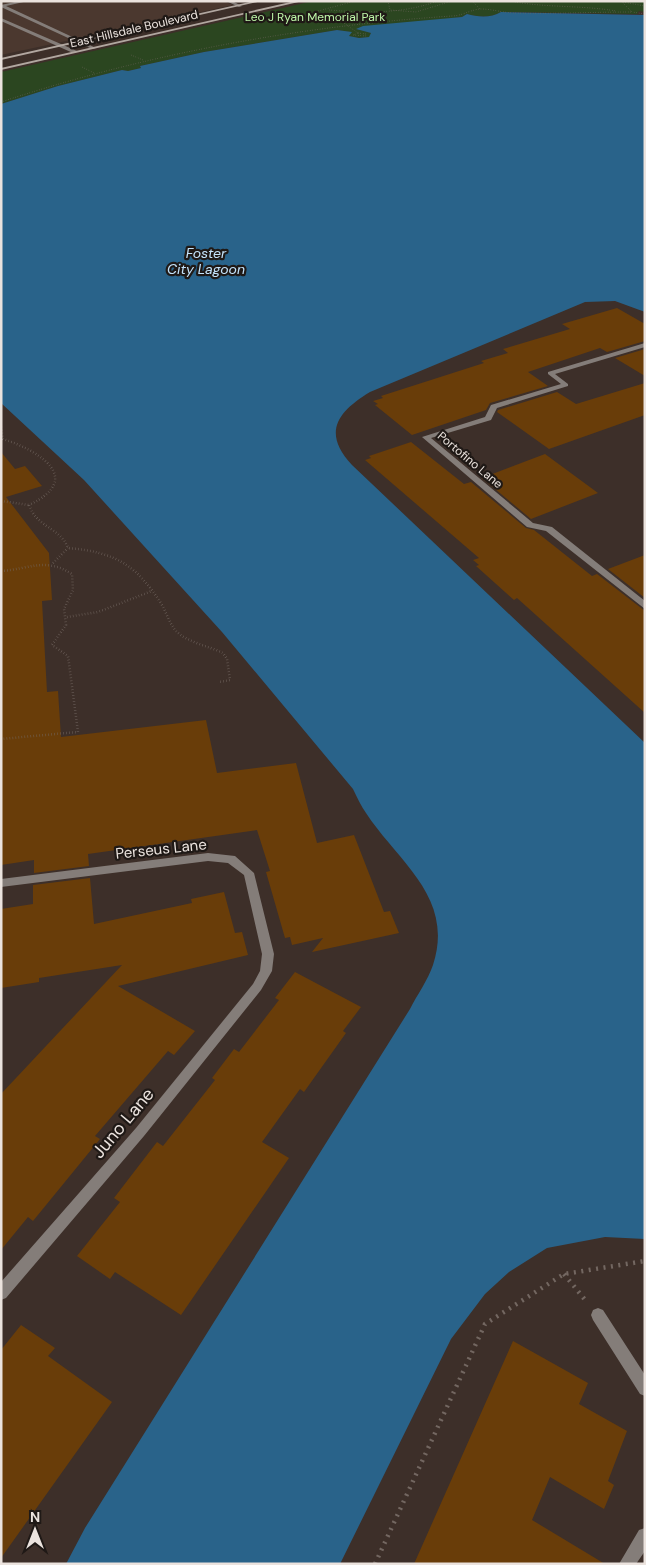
<svg xmlns="http://www.w3.org/2000/svg" width="646" height="1565" font-family="'DM Sans',sans-serif">
  <style>
    .built { fill: #4b382f }
    .green { fill: #2b4620 }
    .water { fill: #29638a }
    .building { fill: #693d09 }
    .lines { fill: none; stroke-linecap: round; stroke-linejoin: round }
    .path-far2 { stroke: #736761; stroke-width: 1; stroke-dasharray: 0.5 2; stroke-linecap: butt }
    .path-far1 { stroke: #736761; stroke-width: 2.5; stroke-dasharray: 0.5 2.5; stroke-linecap: butt }
    .path { stroke: #736761; stroke-width: 4.5; stroke-dasharray: 2 5.5; stroke-linecap: butt }
    .lane { fill: #847d79; fill-rule: evenodd }
    .street { fill: #847d79; fill-rule: evenodd }
    .secondary { fill: #b1a7a0; fill-rule: evenodd }
    .labels { text-anchor: middle; dominant-baseline: central; stroke-width: 4.5; stroke-linejoin: round; paint-order: stroke }
    .far-park-label { font-size: 12px; fill: #bdf5a8; stroke: #1f1916 }
    .far-street-label { font-size: 12px; fill: #ebe3de; stroke: #1f1916 }
    .far-water-label { font-size: 14px; font-style: italic; fill: #c4e4fc; stroke: #1f1916 }
    .street-label { font-size: 15px; fill: #ebe3de; stroke: #1f1916 }
    .near-street-label { font-size: 18px; fill: #ebe3de; stroke: #1f1916 }
  </style>
  <rect width="100%" height="100%" fill="#3d2f29"/>
  <!-- built -->
  <path class="built" d="M1,1H223L233,5L1,55Z"/>
  <!-- green -->
  <path class="green" d="M313,1H645V12L639,11L637,14L501,12C491,18 478,17 467,14L462,17L357,29L371,33L370,37L359,38L349,36L350,32L337,30L204,52L140,66L141,68L128,71L122,70L58,86L1,104V72Z"/>
  <!-- water -->
  <path class="water" d="M501,12L645,15V312L615,301L585,302L370,392C337,412 322,433 352,465L645,743V1239L605,1237L547,1248L509,1272L485,1294L451,1339L340,1564H66L85,1528L410,1009C417,995 428,980 433,965C455,897 398,862 366,813C361,806 357,797 353,789L222,632L84,480L1,403V104L58,86L122,70L128,71L141,68L140,66L204,52L337,30L352,32L349,36L359,38L369,37L371,33L356,29L363,26L462,17L467,14C478,17 491,18 501,12Z"/>
  <!-- building -->
  <path class="building" d="M617,308L645,324V341L607,352L600,348L528,372L548,386L490,403L486,410L412,435L375,405L378,404L373,401L383,398L381,396L484,363L481,361L508,353L503,349L570,329L562,324Z
    M645,349V376L615,358Z
    M645,383V415L549,449L497,412L498,410L557,392L576,404Z
    M411,442L464,484L471,482L526,528L534,530L592,576L597,574L645,611V713L517,598L514,600L476,566L479,565L473,560L479,558L365,460L371,458L369,456Z
    M1,452L15,469L25,466L42,486L6,497L49,553L52,600L42,601L47,692L58,691L61,737L206,720L217,773L296,763L317,843L354,835L384,912L390,911L399,933L312,952L323,938L292,945L290,937L285,938L266,872L270,871L257,830L88,854L89,866L34,873V860L1,865Z
    M545,454L598,493L531,519L482,478Z
    M645,555V598L608,569Z
    M90,878L94,924L192,903L191,899L224,892L235,933L242,932L248,955L118,986L195,1031L174,1055L168,1051L95,1136L100,1139L33,1221L28,1217L1,1250V1094L122,965L39,978V982L1,988V909L33,904V885Z
    M295,972L361,1007L343,1031L346,1033L304,1092L300,1089L262,1142L289,1158L181,1315L115,1272L110,1279L77,1256L120,1202L114,1198L157,1142L163,1146L215,1080L212,1078L234,1049L239,1052L279,1000L275,998Z
    M21,1325L55,1348L48,1356L112,1402L1,1558V1350Z
    M513,1341L588,1383L579,1404L627,1431L608,1481L614,1485L604,1509L550,1477L532,1520L605,1564H414Z"/>
  <g class="lines">
    <!-- path-far2 -->
    <path class="path-far2" d="M388,1L390,10L416,12L452,1
      M472,1L480,9
      M510,1C545,8 581,5 616,11
      M621,1L632,12L645,14
      M623,2L645,6
      M329,10C367,13 402,14 438,1
      M345,12L341,16V21L358,33
      M311,13L355,1
      M288,20H310L320,16L318,12
      M358,33L366,34V36L353,35Z
      M131,55L143,60
      M82,67L94,73
      M1,102C146,54 299,26 452,16C462,16 472,9 481,9C492,9 504,13 515,13C554,14 593,12 632,12"/>
    <!-- path-far1 -->
    <path class="path-far1" d="M1,427L3,439C37,450 86,478 29,505C37,528 60,527 68,548C115,552 137,565 162,605C167,614 170,625 177,632C189,643 209,646 223,653L227,659L230,680L219,682
      M1,501L29,505
      M53,563L68,548
      M1,571C30,569 45,557 72,574L73,590L64,609L66,625L52,645L68,656L78,732L1,739
      M67,617L98,612L152,591"/>
    <!-- path -->
    <path class="path" d="M564,1274L586,1301
      M375,1564L485,1324L564,1274L645,1261"/>
    <!-- lane -->
    <path class="lane" d="M19,1H28L6,6L96,48L92,49L1,7V5Z
      M226,1H232L242,6L239,7Z
      M1,18L77,51V52L73,53L1,21Z"/>
    <!-- street -->
    <path class="street" d="M645,343V347L555,374L568,384V386L497,408L491,420L431,438L533,523L552,527L645,601V609L546,531L527,527L422,437L485,417L491,405L561,384L548,374V372Z
      M208,853L235,856L254,873L274,954L272,971L261,990L144,1136L6,1298L1,1300V1282L136,1128L253,984L260,971L262,954L244,875L228,863L208,861L1,887V879Z
      M598,1308L603,1310L645,1375V1396L640,1394L593,1320L591,1315L593,1310Z
      M645,1528V1551L636,1564H619L639,1530Z"/>
    <!-- secondary -->
    <path class="secondary" d="M254,1H262L1,60V58Z
      M295,1H303L1,70V68Z"/>
  </g>
  <g class="labels">
    <!-- far-park labels -->
    <g class="far-park-label">
      <text x="315" y="17">Leo J Ryan Memorial Park</text>
    </g>
    <!-- far-street labels -->
    <g class="far-street-label">
      <text transform="translate(134 29) rotate(-13)">East Hillsdale Boulevard</text>
      <text transform="translate(470 460) rotate(40)">Portofino Lane</text>
    </g>
    <!-- far-water labels -->
    <g class="far-water-label">
      <text x="206" y="253">Foster<tspan x="206" dy="16">City Lagoon</tspan></text>
    </g>
    <!-- street labels -->
    <g class="street-label">
      <text transform="translate(161 849) rotate(-6)">Perseus Lane</text>
    </g>
    <!-- near-street labels -->
    <g class="near-street-label">
      <text transform="translate(123 1123) rotate(-50)">Juno Lane</text>
    </g>
  </g>
  <!-- border -->
  <rect width="646" height="1565" fill="none" stroke="#ebe3de" stroke-width="5"/>
  <!-- north arrow -->
  <g transform="translate(35 1530)" stroke="#1f1916" stroke-width="4" paint-order="stroke">
  <path d="M0-4L9 19L0 12L-9 19Z" fill="#ebe3de"/>
  <text y="-8" font-size="14" font-weight="bold" text-anchor="middle" fill="#ebe3de">N</text>
  </g>
</svg>
